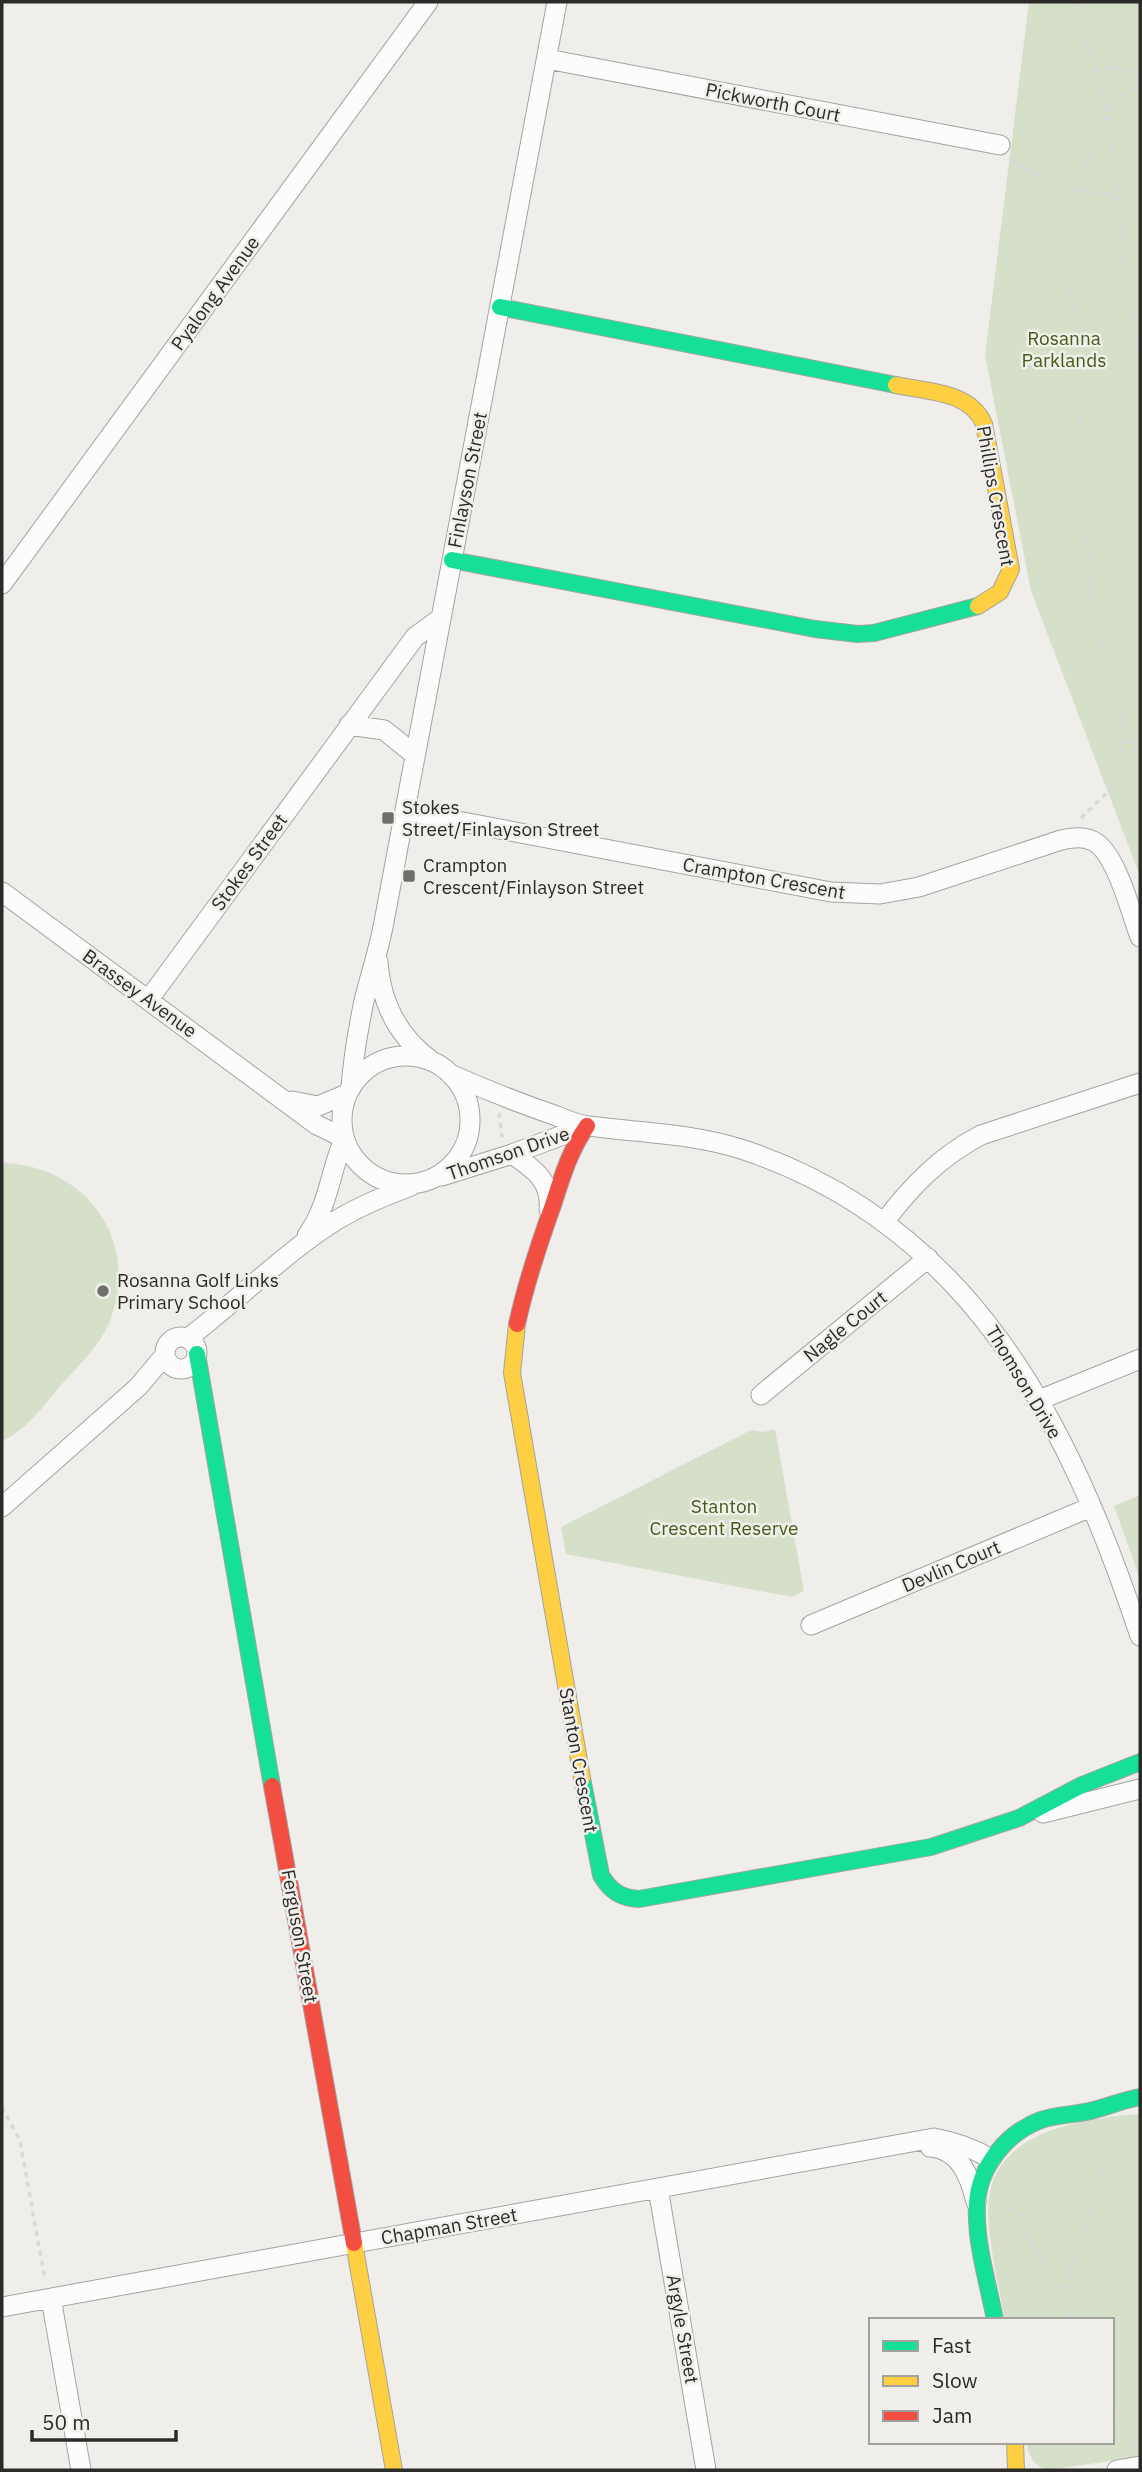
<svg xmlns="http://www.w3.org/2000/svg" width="1142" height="2472" font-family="'IBM Plex Sans',sans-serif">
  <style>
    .green { fill: #d6e0c9 }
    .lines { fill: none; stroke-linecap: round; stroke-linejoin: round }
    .street-casing { stroke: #a4a3a1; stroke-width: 21 }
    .fast-casing { stroke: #a4a3a1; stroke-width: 18 }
    .slow-casing { stroke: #a4a3a1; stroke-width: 18 }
    .jam-casing { stroke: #a4a3a1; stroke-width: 18 }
    .path { stroke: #d9d9d8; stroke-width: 3.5; stroke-dasharray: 5 5; stroke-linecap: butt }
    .street { stroke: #fdfcfc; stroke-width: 19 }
    .fast { stroke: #16e098; stroke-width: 16 }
    .slow { stroke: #ffcf43; stroke-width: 16 }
    .jam { stroke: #f24e42; stroke-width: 16 }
    .poi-dot { fill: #716f6d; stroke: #f1efea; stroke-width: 2.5 }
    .labels { text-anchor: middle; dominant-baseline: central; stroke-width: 5; stroke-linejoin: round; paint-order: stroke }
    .street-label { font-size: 19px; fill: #2c2b29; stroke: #f1efea }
    .park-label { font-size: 19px; fill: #415d1a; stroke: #f1efea }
    .poi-label { font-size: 19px; fill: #2c2b29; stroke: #f1efea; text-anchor: start }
  </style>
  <rect width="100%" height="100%" fill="#f0eeeb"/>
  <!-- green -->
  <path class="green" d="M1029,2H1140V876L1031,591L985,355Z
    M2,1163C85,1165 140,1239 111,1318C101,1346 75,1369 56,1391C41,1409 25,1431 2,1441Z
    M775,1429L804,1591L792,1597L566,1554L561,1527L751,1430L763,1432Z
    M1140,1495V1579L1114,1506Z
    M1140,2114V2457L1047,2470C1033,2465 1029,2456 1026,2442H1112V2320H1005C999,2286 983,2224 990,2192C1002,2129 1088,2118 1140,2114Z"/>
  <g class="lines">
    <defs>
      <path id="street" d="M547,59L1000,145
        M2,584L428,2
        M349,725L384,730L415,755
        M405,811L831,892L880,894L919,887L1061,840C1072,838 1082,836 1093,841C1116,852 1131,913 1140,937
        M2,892L317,1125L344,1138
        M378,962C381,1002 397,1035 429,1059
        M149,999L415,637L441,618
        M342 1120a64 64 0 1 1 128 0a64 64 0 1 1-128 0Z
        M450,1074C484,1089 519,1103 554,1115C565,1119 577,1125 589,1126C641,1133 690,1133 741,1149C970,1224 1069,1422 1140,1636
        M351,1088C353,1059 358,1030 364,1001C370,976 378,952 383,927L557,2
        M292,1101L318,1106L347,1094
        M512,1154C534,1169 552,1181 549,1210
        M442,1176L512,1154L587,1126
        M885,1221C912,1185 941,1156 981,1135L1140,1083
        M307,1236C330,1202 329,1175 344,1139
        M165 1353a16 16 0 1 1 32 0a16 16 0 1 1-32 0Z
        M188,1338C237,1301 281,1256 332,1223C357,1207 384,1196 411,1186
        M761,1395L928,1258
        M1039,1400L1140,1359
        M2,1507L138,1387L165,1355
        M811,1625L1091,1507
        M1043,1813L1140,1789
        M930,2147C960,2149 970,2177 976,2202
        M658,2188L706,2470
        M51,2298L81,2470
        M2,2307L934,2138C956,2142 973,2148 991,2159
        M1117,2470L1140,2466"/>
      <path id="fast" d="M500,307L896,385
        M452,560L815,629L858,634L874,633L978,606
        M197,1354L272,1786
        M582,1778L601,1875C610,1891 621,1898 639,1899L931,1847L1019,1818L1082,1785L1140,1762
        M995,2320C988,2282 975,2243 977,2204C979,2167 1006,2133 1041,2120C1058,2114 1077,2115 1094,2110C1109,2106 1124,2100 1140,2097"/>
      <path id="slow" d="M896,385C928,392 970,391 984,424L1011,569L1000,592L978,606
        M517,1324L512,1373L582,1778
        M354,2243L394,2470
        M1015,2442L1016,2470"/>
      <path id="jam" d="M517,1324C526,1283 539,1244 553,1205C562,1177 570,1150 587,1126
        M272,1786L354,2243"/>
    </defs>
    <!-- street casing -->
    <use href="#street" class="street-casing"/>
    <!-- fast casing -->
    <use href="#fast" class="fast-casing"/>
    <!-- slow casing -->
    <use href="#slow" class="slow-casing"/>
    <!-- jam casing -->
    <use href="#jam" class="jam-casing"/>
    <!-- path -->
    <path class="path" d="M1074,2L1108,111L1128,296L1140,355
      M1095,70L1117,67L1140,75
      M1140,79L1108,111L1075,188L1066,212V260L1076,326L1080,423L1078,491L1089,554L1091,606L1127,734L1140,762
      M1010,158L1016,165C1049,178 1083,194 1119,195
      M1081,818L1113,787L1117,766L1127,734
      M499,1113L502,1137
      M2,2107L20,2141L45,2280
      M1000,2204L1006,2205L1018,2216L1073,2320
      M1061,2298L1079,2242L1094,2203L1097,2182L1115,2127
      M1112,2395L1118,2413L1136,2448"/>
    <!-- street -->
    <use href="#street" class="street"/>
    <!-- fast -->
    <use href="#fast" class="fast"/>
    <!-- slow -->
    <use href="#slow" class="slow"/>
    <!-- jam -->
    <use href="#jam" class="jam"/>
  </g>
  <!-- markers -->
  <g class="poi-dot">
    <rect x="381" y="811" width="14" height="14" rx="3.5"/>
    <rect x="402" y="869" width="14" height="14" rx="3.5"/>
    <circle cx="103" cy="1291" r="7"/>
  </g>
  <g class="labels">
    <!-- street labels -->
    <g class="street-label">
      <text transform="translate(773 102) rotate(11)">Pickworth Court</text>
      <text transform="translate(215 293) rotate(-54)">Pyalong Avenue</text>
      <text transform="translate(467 480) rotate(-79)">Finlayson Street</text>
      <text transform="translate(996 496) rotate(80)">Phillips Crescent</text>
      <text transform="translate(249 862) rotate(-54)">Stokes Street</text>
      <text transform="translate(764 878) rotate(10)">Crampton Crescent</text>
      <text transform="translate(140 993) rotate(36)">Brassey Avenue</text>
      <text transform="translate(508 1153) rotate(-19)">Thomson Drive</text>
      <text transform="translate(845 1326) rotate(-39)">Nagle Court</text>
      <text transform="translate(1024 1382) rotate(59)">Thomson Drive</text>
      <text transform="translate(951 1566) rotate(-23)">Devlin Court</text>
      <text transform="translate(579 1760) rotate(80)">Stanton Crescent</text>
      <text transform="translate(300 1936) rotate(80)">Ferguson Street</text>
      <text transform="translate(449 2226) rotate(-10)">Chapman Street</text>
      <text transform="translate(683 2329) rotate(80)">Argyle Street</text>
    </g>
    <!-- park labels -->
    <g class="park-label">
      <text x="1064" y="338">Rosanna<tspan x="1064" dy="22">Parklands</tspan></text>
      <text x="724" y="1506">Stanton<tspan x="724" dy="22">Crescent Reserve</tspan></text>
    </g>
    <!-- poi labels -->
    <g class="poi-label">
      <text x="402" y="807">Stokes<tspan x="402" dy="22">Street/Finlayson Street</tspan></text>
      <text x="423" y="865">Crampton<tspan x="423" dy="22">Crescent/Finlayson Street</tspan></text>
      <text x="117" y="1280">Rosanna Golf Links<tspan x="117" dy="22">Primary School</tspan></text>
    </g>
  </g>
  <!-- border -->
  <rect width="1142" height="2472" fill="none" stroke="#2c2b29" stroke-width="7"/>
  <!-- legend -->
  <rect x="869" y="2318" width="245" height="126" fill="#f1efea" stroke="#a2a19d" stroke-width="2"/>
  <rect x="883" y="2341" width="35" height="10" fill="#16e098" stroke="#a2a19d" stroke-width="2"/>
  <text x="932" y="2353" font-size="21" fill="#2c2b29">Fast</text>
  <rect x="883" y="2376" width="35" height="10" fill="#ffcf43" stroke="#a2a19d" stroke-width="2"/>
  <text x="932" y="2388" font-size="21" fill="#2c2b29">Slow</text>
  <rect x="883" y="2411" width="35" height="10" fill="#f24e42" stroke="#a2a19d" stroke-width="2"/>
  <text x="932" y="2423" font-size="21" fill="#2c2b29">Jam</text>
  <!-- scale -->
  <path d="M32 2430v10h144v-10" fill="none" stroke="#2c2b29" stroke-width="3.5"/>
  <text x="42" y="2430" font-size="21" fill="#2c2b29" stroke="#f1efea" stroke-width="5" paint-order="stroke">50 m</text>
</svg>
